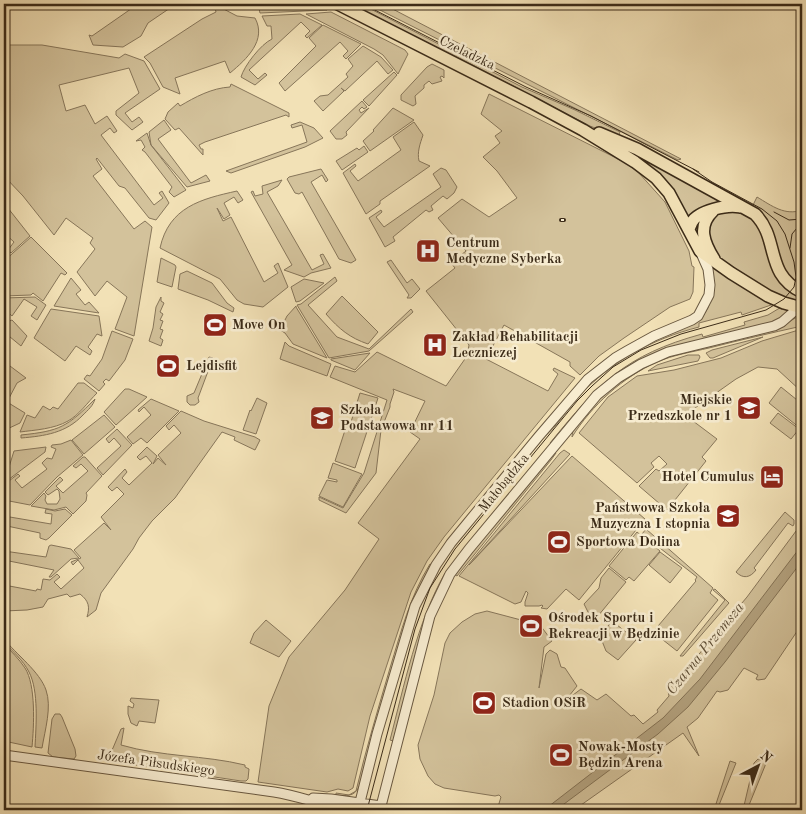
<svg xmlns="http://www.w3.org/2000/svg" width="806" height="814" font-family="'Old Standard TT',serif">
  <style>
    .green { fill: #d3c29b; stroke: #87765a }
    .water { fill: #b4a380; stroke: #847356 }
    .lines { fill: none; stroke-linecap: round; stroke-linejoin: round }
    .minor-casing { stroke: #695840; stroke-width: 11 }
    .major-casing { stroke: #3b2b18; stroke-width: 14 }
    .minor { stroke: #f7ecd0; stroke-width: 9 }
    .major { stroke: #f2e1b6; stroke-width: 11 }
    .tram { stroke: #3b2b18; stroke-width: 1 }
    .rail-casing { stroke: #3b2b18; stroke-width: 4 }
    .rail { stroke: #f7ecd0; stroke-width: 2; stroke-dasharray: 5.5; stroke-linecap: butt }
    .labels { text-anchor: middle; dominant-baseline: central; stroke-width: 5; stroke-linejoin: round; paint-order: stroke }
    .street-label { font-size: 14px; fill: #3b2b18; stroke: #f7ecd0 }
    .poi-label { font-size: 14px; font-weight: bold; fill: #3b2b18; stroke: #f7ecd0; text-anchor: start }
    .water-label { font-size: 15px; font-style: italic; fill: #5f4f37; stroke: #f7ecd0 }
  </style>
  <rect width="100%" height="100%" fill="#f2e1b6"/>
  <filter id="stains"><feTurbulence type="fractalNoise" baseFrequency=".004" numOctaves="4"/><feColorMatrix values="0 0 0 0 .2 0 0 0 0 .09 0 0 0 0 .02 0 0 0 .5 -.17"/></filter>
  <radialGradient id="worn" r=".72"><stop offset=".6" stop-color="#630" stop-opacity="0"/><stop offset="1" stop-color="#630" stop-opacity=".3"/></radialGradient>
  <!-- green -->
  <path class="green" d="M138,4H176L148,23L141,36L123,47L93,45L89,35L92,36Z
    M214,4L237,16L255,18C267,40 247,59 230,73L225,61L175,78L180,94L163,87L150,63L144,57L202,19L216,12Z
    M258,4H316L327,10L260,13Z
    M350,4H361L522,87L575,110L620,132L618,137L590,126L461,59Z
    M368,4H383L681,159L678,160Z
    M331,12L405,50L408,54L398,74L383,55L374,49L306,14Z
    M300,14L322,25L307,38L305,36L310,31L301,22L249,70L258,79L265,73L267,75L255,85L241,77C244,66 261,44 272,39L271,26H267L262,16Z
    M323,25L361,44L346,59L343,56L348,51L340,42L285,91L279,83L316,46L309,38Z
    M4,45H42L119,58L125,54L144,61L160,89L125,113L132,122L139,117L143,122L132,130L116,115V111L139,93L129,68L59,85L66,111L85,105L95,124L107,116L117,131L114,133L110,128L101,135L154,205L163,198L159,193L162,191L169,203L156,220L149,218L125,188L119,186L97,158L96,159L102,169L93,176L134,229L145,221L152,227L134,336L115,329L127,297L107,281L95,296L77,272L95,249L90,243L93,238L66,218L54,235L23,196L4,176Z
    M363,46L381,57L393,70L388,74L377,61L345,91L341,88L344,91L323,111L314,101L320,96L328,95L348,77L346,74L353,66L348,59Z
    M432,64L444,70V78L442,76L440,77L442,81L432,84L429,81L424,85V88L415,96L416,104L413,106L401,100V95L427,67Z
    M394,72L397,75L369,106L363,100Z
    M231,84L289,113V117L286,115L205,142L199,145L201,149H203V155L179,128L175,130L165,119L168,112L178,103L180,106C195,97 212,88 230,87Z
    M489,94L628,164L638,172L665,202L689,251L692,266L694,267L693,292L690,299L670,307L624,338L599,356L580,375L570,366V362L504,325L486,359L548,391L558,374L553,370L554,368L575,378L444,537L427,561L411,592L370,716L353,788L348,791L338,789L327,792L258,782L269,706L289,657L345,590L379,539L358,523L420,439L410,432L425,401L393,389L394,392L390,404V407L381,430L376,473L346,513L319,500V497L343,508L364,473L387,400L330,377L335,366L355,372L377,352L446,386L467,356L469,345L426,291L455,268L451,263L466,251L438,218L462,199L489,217L517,198L497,171L483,157L500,143L495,136L502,131L481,114Z
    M362,101L367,107L364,109L362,107L359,110L361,113L369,108L346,132L347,135L342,139H336L330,131Z
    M393,108L414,120L370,151L363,141L374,131L373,130Z
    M164,120L171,130L158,139L191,183L206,175L210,181L187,187L151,145L149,132Z
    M300,122L314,128L323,138L305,147L231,173L226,171L307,142L302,125L292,128L291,125Z
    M414,122L423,135C420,144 417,152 419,161L430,166L380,201V204L366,214L343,173L355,164L356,166L350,171L358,181L401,150L393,137Z
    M147,133L151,145L186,190L174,197L169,192L172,187L145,152L142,150L145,147L141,140L136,141Z
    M608,140L729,201L688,218L674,194Z
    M364,146L368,152L342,170L336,161L357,148L359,150Z
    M441,168L446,170L457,187L454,193L447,199L443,196L431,206L433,210L429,212L426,210L393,237L395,241L385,247L369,218L381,210L382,212L376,217L384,227L441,187L433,174Z
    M321,169L328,180L326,182L322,175L311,182L356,260L351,263L339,259L302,192L299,194L295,193L287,179L289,177Z
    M282,180L278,186L267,192L312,270L324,264L320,255L323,254L331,268L311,273L304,277L284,270L292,265L251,192L253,191L255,196L263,194L262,186Z
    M710,182L753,205L757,197C772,206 785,216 802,210V286L794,281L785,273L757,210L710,184Z
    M237,191L243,200L238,203L234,197L224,203L230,215L224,219L217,208L223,221L231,217L264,282L278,273L274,266L278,263L288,287L263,307L244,304L237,300L220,279L160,248C169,207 201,199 237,191Z
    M4,203L30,236L11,253L8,250L14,242L4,233Z
    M735,210L750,216L760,226L773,268L802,296V304L761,289L715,255L707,226L717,212Z
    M31,237L67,273L65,275L61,273L43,301L33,293L31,295L4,296V261Z
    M161,258L175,265L176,267L172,287L157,282Z
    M391,260L407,283L412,279L420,289L411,298H407L409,295L387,262Z
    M712,267H713L774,304L742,315L741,312L699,323V327C652,339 612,361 578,397C569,407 553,432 543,437L584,388L607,368L640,347L701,319L708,308L712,296Z
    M187,271L212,283L227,303L234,308L233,312L208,300L178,289L180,274Z
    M335,277L337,281L308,305L337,337L369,349L411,309L413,312L369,351L329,358L297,305L301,304Z
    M71,278L81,290L76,294L85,305L89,302L99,313L54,306Z
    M304,279L324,283L300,301L296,302L291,287Z
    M342,296L378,332L368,344C350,338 339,329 326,314Z
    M35,297L46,305L37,320L31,316L37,307L24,299L12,316L4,309V298Z
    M161,297V301L164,303L160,312L163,314L160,320L163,321L160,329L163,330L160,338L163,340L161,346L149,341L153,328L156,307Z
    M296,306V307L327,358L293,344L285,333L280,330L287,316Z
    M783,306L790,309L784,316L772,323L687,343L588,399L551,443H550C599,383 625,355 702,334L703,337L745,325L744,322L768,315Z
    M51,309L99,316L102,336L97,334L88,347L92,351L90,355L76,346L65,361L34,338Z
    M802,314V326C771,333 740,340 709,348C692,352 673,355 657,362C623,377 592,405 572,437L573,429L597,400L627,376L647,365L675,354L775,330Z
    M12,320L27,336L21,346L4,332V323Z
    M802,329V392L777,369L758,367L736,379L685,415L717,439L702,457L706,461L667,510L639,486L656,469L659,471L667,464L659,456L651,463L654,467L637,483L579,433L608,397L637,376L674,370L721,358L762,341Z
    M112,331L133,339L125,360L109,381L106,379L103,382L105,384L99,391L84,379L87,375L90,376L102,359Z
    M763,337L713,358H710L706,353L712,350Z
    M285,342L289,346L331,364L327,376L280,359Z
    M370,353L355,370L331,360V359Z
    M688,355H699L700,357L698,361L648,371L657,365Z
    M209,357L213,358L198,398L199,402L195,405H190L187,402V396L194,393Z
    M10,366L26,378L17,383L7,402L25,413L20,423L5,430L4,374Z
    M78,383H84L97,393C88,402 79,415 68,421C54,429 35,430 20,432L27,415L35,418L43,406L50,410L53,407L58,409Z
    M781,387L802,404V427L801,429L769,403Z
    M125,389H129L147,397L116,425L104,412Z
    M360,393L378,398L355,468L335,461L348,421L351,422Z
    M257,398L267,403L256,434L243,430L250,410L251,411Z
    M95,399C93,406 88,410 83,415C66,433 45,436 21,438V435C60,431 67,427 95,399Z
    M151,399L179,411L147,443L141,438L133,444L127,437L151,415L144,407L139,412L138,410Z
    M181,411L204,421L255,437L260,440L255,450L234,440L235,437L222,432L175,498L152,521L139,538L133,549L101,593L96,610L87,617C90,607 89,601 80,594L70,597L67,594L48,599L43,607L27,610L4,611V585L36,591L37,589L41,590L43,579L50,580L57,574L60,577L54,582L61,589L84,568L78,560L73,565L71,562L81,558L74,550L104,523L111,530L101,517L124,494L117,487L112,491L108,487L125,469L127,472L122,478L129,485L152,463L146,456L140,460L137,457L147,447L157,456L153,464L158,458L166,465L158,455L181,433L174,425L169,430L166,426Z
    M778,413L799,429L791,439L770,423Z
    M104,415L115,427L84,454L72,440Z
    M117,429L132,445L103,475L97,468L121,446L114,438L109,443L106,439Z
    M71,440L83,455L57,477L30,505L4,500L5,484L18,474L20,476L15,480L22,488L47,469L42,463L47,458L52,459L56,449L51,447L52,445L61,444Z
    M46,447L45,452L4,483L14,451Z
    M564,450L570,454L469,565L572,456L645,519L579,600L566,589L547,609L541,608L543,606L542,605L539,606H525V602L528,593L526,591L521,602L515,604L459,576L560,453Z
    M554,451L556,453L551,460L457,576L454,574Z
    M83,457H85L102,476L86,493L87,495L86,501L73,514L66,507L54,510L31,506L44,493L46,496L45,500L47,504H57L60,499L59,491L57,489L48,495L45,492L60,477L63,480L56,486L63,493L88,471L81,464L76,468L73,466Z
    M333,463L362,474L343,507L319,496L327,480L337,482V480L328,478Z
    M46,509L55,511L65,509L72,515L49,538L46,540L40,538V533L7,526L4,531V516L51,524L52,514L45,513Z
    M785,512L794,520V524L793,526L788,523L754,568L756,570C750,578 743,579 736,572Z
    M802,523V624L765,679L758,680L756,679L758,675L744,668L728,690L720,692L717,691L698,718L687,727L699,756L683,733L574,810H532L526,809L522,810H497L501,797L499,795L495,796L444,788L435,784L428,776L420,759L418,745L434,695L445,643L450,633L462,622L475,614L487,611L540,625L552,641L544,647L539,688L546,654L550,650L557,654L561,667L565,668L577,686L565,701L581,689L597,700L606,694L631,716L634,715L643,724L658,712L657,710L669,696L668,691L747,597Z
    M646,529L713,588L710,593L718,600L677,651L653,632L696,581L695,580L697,577L642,534Z
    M637,532L660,551L634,581L629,577L626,580L609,566Z
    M51,545L71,549L79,558L71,559L51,577H49L54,570L4,560V551L46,557L49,546Z
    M660,552L682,568L670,583L649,565Z
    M430,564L432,565L359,787C354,797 346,796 336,795V793L349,795L356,791C366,749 378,709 390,668C401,632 410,596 430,564Z
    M609,568L626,582L593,622L584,604L599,588L601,578Z
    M445,573L446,574L434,596L426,616L393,741L390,740C404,686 417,622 445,573Z
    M715,589L729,603L683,656H680L725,600L713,590Z
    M266,620L291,641L279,657L250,643L254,633Z
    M612,621L636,640L618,660L606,651L600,636Z
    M4,639C16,654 40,672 46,690C52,707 45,730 42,748L35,747C36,726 39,691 29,672C23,660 12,651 4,642Z
    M4,644C11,651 19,659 25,668C36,685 34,726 32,747L4,741Z
    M131,698L159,700L155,723L139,721L137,726L131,723L128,714V706L133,708L134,704L130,701Z
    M55,714H60L62,717L75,749L76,756L74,759L53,757L48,753L52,719Z
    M124,728L121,745C162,757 204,755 245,765V767L249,769L248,779L246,781H241L116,762L107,757L113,748L121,729Z
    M758,759L767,761L747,810H743L754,763Z
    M730,761L736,763L717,810H714Z"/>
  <!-- water -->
  <path class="water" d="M802,545V561L725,662L688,707L658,734L556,810H544L663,718L700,679Z"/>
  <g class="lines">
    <defs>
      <path id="minor" d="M4,755L274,792C300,796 324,806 350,810
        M313,798L331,799L381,806
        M358,810L377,734L415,606L436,565L451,543L539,436L588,379L615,358L627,351L654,336L692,320L698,316L709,295L710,285L708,269L700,251
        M380,810L430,616L450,574L469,549L597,395L618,378L641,364L668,352L774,326L782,322L799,307"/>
      <path id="major" d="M338,4L531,102L583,130L635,162L656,178L669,193L700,251L731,273L768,296L784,303L802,308
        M599,133L637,149L755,214C780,239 764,274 802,292
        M713,211C697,226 704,243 714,259
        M689,229C690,227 691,224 692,222C698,211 728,204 740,207"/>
    </defs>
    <!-- minor casing -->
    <use href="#minor" class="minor-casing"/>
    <!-- major casing -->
    <use href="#major" class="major-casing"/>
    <!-- minor -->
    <use href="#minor" class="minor"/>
    <!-- major -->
    <use href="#major" class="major"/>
    <!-- tram -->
    <path class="tram" d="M363,4L526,87L591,116L699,172
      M774,212L789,220L802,219
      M790,248L792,234L802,222
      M367,810L415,629L430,588L455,549L577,401L592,386L613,367L641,350L681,334L766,310L784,299L794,287L796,277L794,262L785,234L777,221L762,209L712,182L693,169"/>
    <defs>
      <path id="rail" d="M561,220H564"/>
    </defs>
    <!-- rail casing -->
    <use href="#rail" class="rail-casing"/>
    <!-- rail -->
    <use href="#rail" class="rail"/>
  </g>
  <!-- icons -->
  <defs>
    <symbol id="hospital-square" viewBox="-11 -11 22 22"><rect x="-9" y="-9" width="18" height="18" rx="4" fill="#8f2418" stroke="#f7ecd0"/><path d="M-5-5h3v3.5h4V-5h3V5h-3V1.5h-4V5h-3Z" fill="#fff"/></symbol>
    <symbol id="stadium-square" viewBox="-11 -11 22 22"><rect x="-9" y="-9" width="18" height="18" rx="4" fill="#8f2418" stroke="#f7ecd0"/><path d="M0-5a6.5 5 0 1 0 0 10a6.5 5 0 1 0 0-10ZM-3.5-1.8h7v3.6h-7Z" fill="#fff"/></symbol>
    <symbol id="school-square" viewBox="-11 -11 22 22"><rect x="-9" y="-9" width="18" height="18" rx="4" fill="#8f2418" stroke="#f7ecd0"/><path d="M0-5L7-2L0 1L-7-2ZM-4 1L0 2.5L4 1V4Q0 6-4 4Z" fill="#fff"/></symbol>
    <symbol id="hotel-square" viewBox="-11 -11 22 22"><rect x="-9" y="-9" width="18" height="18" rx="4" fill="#8f2418" stroke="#f7ecd0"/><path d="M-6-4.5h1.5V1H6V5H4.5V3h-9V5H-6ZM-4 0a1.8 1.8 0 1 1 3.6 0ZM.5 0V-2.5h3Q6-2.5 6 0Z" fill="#fff"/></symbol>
  </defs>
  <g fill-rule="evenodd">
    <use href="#hospital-square" x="414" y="237" width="28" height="28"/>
    <use href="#stadium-square" x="201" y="311" width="28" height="28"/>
    <use href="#hospital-square" x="421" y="331" width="28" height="28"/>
    <use href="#stadium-square" x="154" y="352" width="28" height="28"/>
    <use href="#school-square" x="735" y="394" width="28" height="28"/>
    <use href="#school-square" x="308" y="404" width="28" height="28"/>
    <use href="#hotel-square" x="758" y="463" width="28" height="28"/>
    <use href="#school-square" x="714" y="502" width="28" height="28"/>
    <use href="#stadium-square" x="545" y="528" width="28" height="28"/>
    <use href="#stadium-square" x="517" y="612" width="28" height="28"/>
    <use href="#stadium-square" x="470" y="689" width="28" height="28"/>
    <use href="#stadium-square" x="547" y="741" width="28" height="28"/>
  </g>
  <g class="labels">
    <!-- street labels -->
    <g class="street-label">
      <text transform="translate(467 53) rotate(26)">Czeladzka</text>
      <text transform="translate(504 483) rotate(-51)">Małobądzka</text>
      <text transform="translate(156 763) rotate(8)">Józefa Piłsudskiego</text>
    </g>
    <!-- poi labels -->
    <g class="poi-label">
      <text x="446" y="243">Centrum<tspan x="446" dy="16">Medyczne Syberka</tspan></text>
      <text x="232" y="325">Move On</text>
      <text x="452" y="337">Zakład Rehabilitacji<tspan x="452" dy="16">Leczniczej</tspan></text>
      <text x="186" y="366">Lejdisfit</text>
      <text x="732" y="400" text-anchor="end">Miejskie<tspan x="732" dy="16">Przedszkole nr 1</tspan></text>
      <text x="340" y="410">Szkoła<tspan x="340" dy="16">Podstawowa nr 11</tspan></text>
      <text x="754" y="477" text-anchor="end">Hotel Cumulus</text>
      <text x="710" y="508" text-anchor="end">Państwowa Szkoła<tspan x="710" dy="16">Muzyczna I stopnia</tspan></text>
      <text x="576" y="542">Sportowa Dolina</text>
      <text x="548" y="618">Ośrodek Sportu i<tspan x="548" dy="16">Rekreacji w Będzinie</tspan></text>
      <text x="502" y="703">Stadion OSiR</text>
      <text x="578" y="747">Nowak-Mosty<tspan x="578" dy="16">Będzin Arena</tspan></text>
    </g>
    <!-- water labels -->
    <g class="water-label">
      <text transform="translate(706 649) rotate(-51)">Czarna Przemsza</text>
    </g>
  </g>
  <!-- margin -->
  <rect width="806" height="814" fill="none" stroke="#f2e1b6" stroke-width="20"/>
  <rect x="5" y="5" width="796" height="804" fill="none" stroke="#3b2b18" stroke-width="2.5"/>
  <rect x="10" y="10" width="786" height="794" fill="none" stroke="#3b2b18"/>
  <!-- north arrow -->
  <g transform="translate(758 766) rotate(41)" stroke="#f7ecd0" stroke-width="4" paint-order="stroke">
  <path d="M0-4L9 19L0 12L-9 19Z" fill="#3b2b18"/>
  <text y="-8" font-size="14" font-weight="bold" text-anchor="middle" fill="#3b2b18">N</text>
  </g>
  <rect width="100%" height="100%" filter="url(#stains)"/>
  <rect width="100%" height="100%" fill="url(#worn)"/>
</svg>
